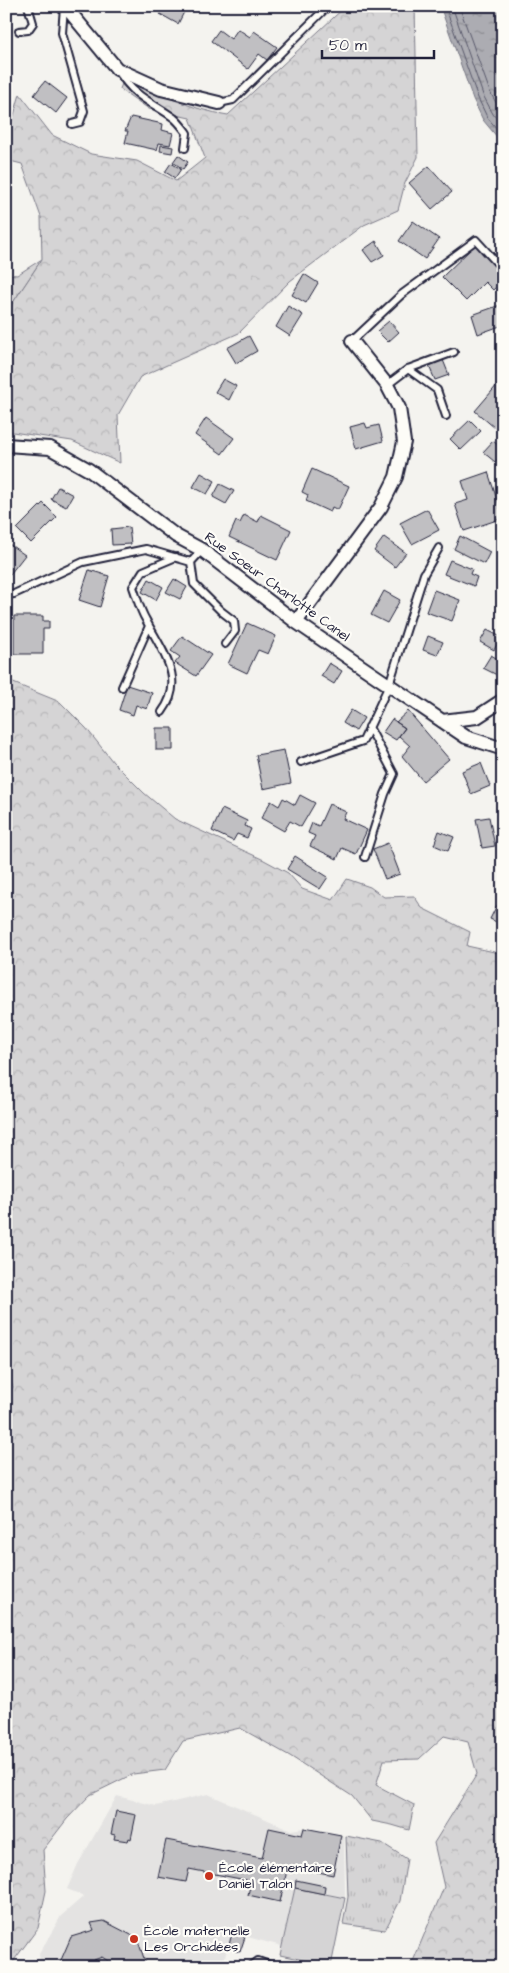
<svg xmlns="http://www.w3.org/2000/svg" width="509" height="1973" font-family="'Architects Daughter',sans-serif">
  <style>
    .built { fill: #e4e3e2 }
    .grass { fill: url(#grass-tufts); stroke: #7c7b88 }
    .forest { fill: url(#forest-crowns); stroke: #7c7b88 }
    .pitch { fill: #d5d4d5; stroke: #7c7b88 }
    .water { fill: url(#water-ripples); stroke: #757582 }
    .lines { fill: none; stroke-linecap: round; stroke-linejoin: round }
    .shore { stroke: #59596b; stroke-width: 1 }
    .building { fill: #c0bfc2; stroke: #22223b }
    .service-casing { stroke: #22223b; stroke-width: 10 }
    .minor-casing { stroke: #22223b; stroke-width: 16 }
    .service { stroke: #fdfcf7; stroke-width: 6 }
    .minor { stroke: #fdfcf7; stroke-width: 12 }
    .poi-dot { fill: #c8321e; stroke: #fdfcf7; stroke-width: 2 }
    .labels { text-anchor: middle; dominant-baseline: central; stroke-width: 4.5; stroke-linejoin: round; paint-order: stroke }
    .street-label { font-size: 14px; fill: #22223b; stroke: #fdfcf7 }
    .poi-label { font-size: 14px; fill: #22223b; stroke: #fdfcf7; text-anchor: start }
  </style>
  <defs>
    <pattern id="grass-tufts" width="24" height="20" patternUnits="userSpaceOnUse" patternTransform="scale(1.25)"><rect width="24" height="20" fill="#d5d4d5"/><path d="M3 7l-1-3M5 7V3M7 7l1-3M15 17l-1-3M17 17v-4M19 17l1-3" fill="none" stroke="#b7b6b8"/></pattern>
    <pattern id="forest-crowns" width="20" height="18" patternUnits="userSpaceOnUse" patternTransform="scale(1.25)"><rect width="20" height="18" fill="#d5d4d5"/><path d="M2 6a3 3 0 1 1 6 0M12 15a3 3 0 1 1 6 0" fill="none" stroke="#b7b6b8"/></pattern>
    <pattern id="water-ripples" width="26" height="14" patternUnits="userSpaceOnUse" patternTransform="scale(1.25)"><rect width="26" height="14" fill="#acacb2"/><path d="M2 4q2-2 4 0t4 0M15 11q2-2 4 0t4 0" fill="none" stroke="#8c8c92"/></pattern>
  </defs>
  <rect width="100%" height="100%" fill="#f4f3ef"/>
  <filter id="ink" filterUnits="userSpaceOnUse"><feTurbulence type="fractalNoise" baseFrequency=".02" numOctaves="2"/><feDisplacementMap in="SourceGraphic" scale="10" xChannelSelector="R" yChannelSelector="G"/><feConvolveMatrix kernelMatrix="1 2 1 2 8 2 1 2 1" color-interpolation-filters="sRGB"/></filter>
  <g filter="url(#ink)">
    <!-- built -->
    <path class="built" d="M208,1794L291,1830L304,1828L344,1836L345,1898L295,1888L282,1946L232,1933L222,1967H41L39,1954L61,1916L84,1896L67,1889L78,1864L117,1796L156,1806Z"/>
    <!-- grass -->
    <path class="grass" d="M42,259L6,313V274L17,275Z
      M346,1836L382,1843L407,1859L400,1901L385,1930L343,1924L348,1897Z"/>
    <!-- forest -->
    <path class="forest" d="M346,6H415L418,157L405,183L398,210L364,225L290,281L239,333L140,377L118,415L120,463L72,441L6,431V313L42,259L41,217L22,164L6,160V143L20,94L52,135L91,154L137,161L176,181L205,158L190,118L149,109L120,89L124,78C157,93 192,110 228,115Z
      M6,680L60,702L86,728L113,762L144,793L175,819L264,860L288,873L302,889L333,900L347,879L370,887L384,897L414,896L422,908L470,932L467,946L503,954V1967H407L414,1959L444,1887L434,1843L477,1774L468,1742L444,1736L419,1759L384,1760L376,1785L414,1805L409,1830L392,1825L372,1821L352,1796L290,1756L240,1728L183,1741L165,1770L133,1774L90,1795L67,1819L43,1850L46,1891L38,1928L9,1967H6V1399L13,1387L6,1369Z"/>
    <!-- pitch -->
    <path class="pitch" d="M295,1888L345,1898L331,1966L280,1955Z"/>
    <!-- water -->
    <path class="water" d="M440,6H503V144L483,120L473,99Z"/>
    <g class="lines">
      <!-- shore -->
      <path class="shore" d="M445,6L478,98L487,117L503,136
        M452,6L483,95L493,114L503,127
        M459,6L490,92L503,115"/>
    </g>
    <!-- building -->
    <path class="building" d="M164,6H187L178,24L160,14Z
      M238,29L250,37L254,31L277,47L267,60L259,54L248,69L211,41L219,30L231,39Z
      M45,81L67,98L56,113L34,95Z
      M131,117L163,124L162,130L173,133L170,145L159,143L157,150L125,143L128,131H125Z
      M161,145L173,147L172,153L160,151Z
      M178,155L188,162L183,169L173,162Z
      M171,163L181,169L175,178L165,172Z
      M429,166L452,192L432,209L409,183Z
      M413,221L439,239L425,259L399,241Z
      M376,241L384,255L372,262L363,250Z
      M475,245L503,273V280L493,290L485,282L466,301L442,277Z
      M304,274L318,283L306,303L292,295Z
      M500,305L503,313V325L478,334L472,315Z
      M288,306L303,315L290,336L276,327Z
      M389,321L399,332L388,342L377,331Z
      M249,336L257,351L236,363L227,348Z
      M443,360L449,375L435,380L429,366Z
      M223,379L236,386L229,400L215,392Z
      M498,384L503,387V420L495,428L475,411Z
      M206,418L234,438L222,454L195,435Z
      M470,420L481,431L461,450L450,439Z
      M365,423L367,428L379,425L383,441L356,449L350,427Z
      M493,441L503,449V453L495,462L483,452Z
      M312,469L349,486L338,510L332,507L330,512L306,501L308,495L302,492Z
      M488,472L503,518L464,531L455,504L468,500L462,481Z
      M201,473L215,481L207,494L193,487Z
      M220,484L234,491L226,504L213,497Z
      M58,487L73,495L66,507L51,499Z
      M43,503L57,517L31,543L17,529Z
      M427,509L439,530L412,544L400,523Z
      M244,515L258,522L261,515L291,530L277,560L229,537L236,521L240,523Z
      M129,527L131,544L112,545L111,529Z
      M460,536L490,552L484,564L454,549Z
      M384,537L406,553L395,567L374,551Z
      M6,542L25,555L7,578H6Z
      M450,560L472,569L470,574L477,577L474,586L444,574Z
      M89,570L109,576L100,607L79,600Z
      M149,579L163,587L156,600L142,592Z
      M174,579L187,587L180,599L166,592Z
      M434,590L460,600L452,621L426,612Z
      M384,591L400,600L387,623L371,615Z
      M14,616H43V621H49V629H43V654H14Z
      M247,623L276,636L268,654L258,650L247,673L228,664Z
      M487,630L501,637L494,650L480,642Z
      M182,636L211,655L196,676L175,663L180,657L171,651Z
      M428,636L443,642L437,655L423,650Z
      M491,655L503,662L497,675L483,668Z
      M329,663L342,671L334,684L321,676Z
      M127,685L152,693L147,709L136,705L133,715L119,710Z
      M351,710L364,718L356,731L343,723Z
      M408,711L449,759L423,781L402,756L410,746L399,736L405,728L396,722Z
      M392,719L405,728L396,740L383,732Z
      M156,728H173V750H156Z
      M284,750L291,783L263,789L256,755Z
      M481,763L490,786L471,794L462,771Z
      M300,795L315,803L301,827L290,821L284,831L261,818L271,801L279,806L283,798L295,805Z
      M329,804L346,812L343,819L367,830L356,854L342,848L337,859L310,846L315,836L308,833L312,823L319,826Z
      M222,809L247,821L245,826L251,829L247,838L237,834L233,841L212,831Z
      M489,817L495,846L482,848L476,819Z
      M439,831L454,837L448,851L434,845Z
      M388,843L400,874L385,879L373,849Z
      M295,856L328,877L320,889L287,869Z
      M497,905L503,908V925L490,919Z
      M116,1811L136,1815L131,1839L129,1838L128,1841L114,1839L115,1835L111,1834Z
      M269,1828L302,1835L304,1828L341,1835L333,1875L288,1866L280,1902L248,1895L251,1881L189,1869L186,1882L158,1877L166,1840L262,1858Z
      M296,1880L325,1886L324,1894L295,1888Z
      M104,1921L137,1938L147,1967H111V1963L102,1957L94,1960L90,1967H58L71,1937L94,1930L91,1923Z
      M232,1933L245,1937L240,1952L228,1949Z"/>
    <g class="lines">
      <defs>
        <path id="service" d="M64,7L62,33L84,111L80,122L72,124
          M19,31L28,30L33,23L28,6
          M119,72C136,99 151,101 174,118C179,122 183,128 187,133L185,148
          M219,103L233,100L328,6
          M352,341L401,295L476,240L497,263
          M408,369L437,390L446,416
          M387,385L408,369L454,352
          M191,562L194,584L221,611L234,621L235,631L225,644
          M6,595L14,594L83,562L146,549L191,562L202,550
          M122,687L149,626
          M162,712C187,679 161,650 146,620C140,610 137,598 133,587L143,571L176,557
          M301,762L363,741L389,685L424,574L439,548
          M365,857L385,794L394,774L369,727
          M250,1967L258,1961L275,1967"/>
        <path id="minor" d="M65,6L117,69L161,89L219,103
          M6,445L50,448L89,470L176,536L202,550L296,622L377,677L466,737L503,749
          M296,622L381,507L396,477L404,442L399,408L387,385L352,341
          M442,721L477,717L503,700"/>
      </defs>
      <!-- service casing -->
      <use href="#service" class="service-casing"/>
      <!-- minor casing -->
      <use href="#minor" class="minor-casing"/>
      <!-- service -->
      <use href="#service" class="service"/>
      <!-- minor -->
      <use href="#minor" class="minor"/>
    </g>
  </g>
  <!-- markers -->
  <g class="poi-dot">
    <circle cx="209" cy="1876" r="5"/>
    <circle cx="134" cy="1939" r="5"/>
  </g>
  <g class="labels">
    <!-- street labels -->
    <g class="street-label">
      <text transform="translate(277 587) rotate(36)">Rue Soeur Charlotte Canel</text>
    </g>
    <!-- poi labels -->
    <g class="poi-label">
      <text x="219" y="1868">École élémentaire<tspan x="219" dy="16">Daniel Talon</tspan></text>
      <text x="144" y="1931">École maternelle<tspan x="144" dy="16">Les Orchidées</tspan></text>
    </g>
  </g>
  <!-- margin -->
  <rect width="509" height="1973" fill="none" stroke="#fdfcf7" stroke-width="25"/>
  <rect x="12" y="12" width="484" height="1948" fill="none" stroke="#22223b" stroke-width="2" filter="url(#ink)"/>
  <!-- scale -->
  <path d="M322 50v8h112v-8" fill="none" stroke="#22223b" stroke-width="2.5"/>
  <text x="329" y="50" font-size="15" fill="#22223b" stroke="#fdfcf7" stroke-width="4" paint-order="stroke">50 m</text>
</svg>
